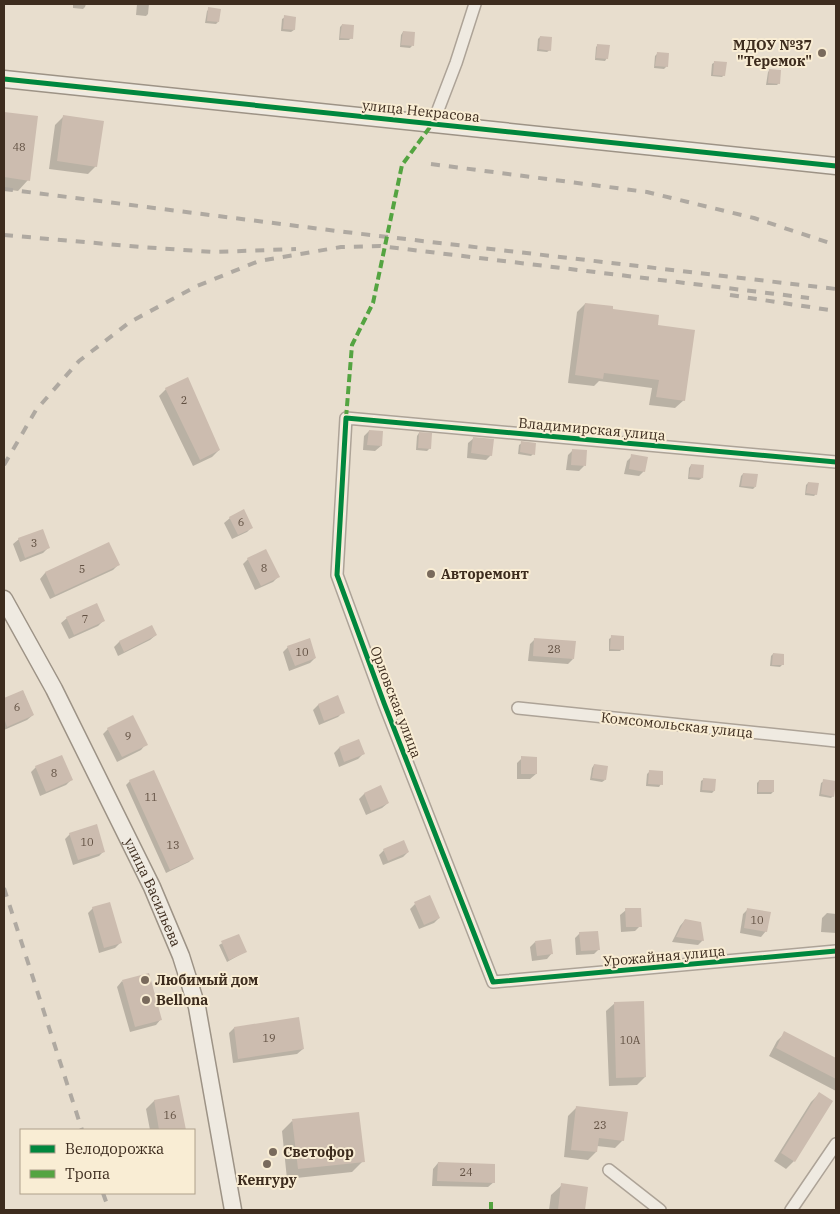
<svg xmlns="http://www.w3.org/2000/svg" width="840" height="1214" font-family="'IBM Plex Serif',serif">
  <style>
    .shadow { fill: #0003 }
    .building { fill: #ccbcaf }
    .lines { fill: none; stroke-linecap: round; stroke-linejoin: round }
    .street-casing { stroke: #ada397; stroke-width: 14 }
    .secondary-casing { stroke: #9d9386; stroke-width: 19 }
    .street { stroke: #efeae1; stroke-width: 11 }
    .secondary { stroke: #efeae1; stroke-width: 16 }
    .rail { stroke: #afa9a1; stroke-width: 4; stroke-dasharray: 9 9; stroke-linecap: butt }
    .quiet { stroke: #54a441; stroke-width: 4; stroke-dasharray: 8 4; stroke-linecap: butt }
    .cycleway-casing { stroke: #f9edd4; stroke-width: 8 }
    .cycleway { stroke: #00873e; stroke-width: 5 }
    .poi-dot { fill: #796a5c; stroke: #f9edd4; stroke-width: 2 }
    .labels { text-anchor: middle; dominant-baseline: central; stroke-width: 4; stroke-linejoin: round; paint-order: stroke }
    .number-label { font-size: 11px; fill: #615042 }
    .poi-label { font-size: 14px; font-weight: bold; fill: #3d2c1e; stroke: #f9edd4; text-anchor: start }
    .street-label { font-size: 14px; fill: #3d2c1e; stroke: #f9edd4 }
  </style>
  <rect width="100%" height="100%" fill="#e8dece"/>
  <!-- shadow -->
  <path class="shadow" d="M73,4H86L85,7L83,9L73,8Z
    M137,4H149L148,14L146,16L136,15Z
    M209,9L218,22L216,24L205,23L207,11Z
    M285,17L295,18L294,30L291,32L281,31L282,19Z
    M342,25L351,38L349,40H339L340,27Z
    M403,32L412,46L410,48L400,47L401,35Z
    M540,37L550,50L547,52L537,51L538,39Z
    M598,45L607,58L605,61L595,60L596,47Z
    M657,54L667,55L666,67L664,69L654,68L655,56Z
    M715,62L724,75L722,77L711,76L712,64Z
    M770,70L779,83L777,85H766L768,72Z
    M4,113L37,117L28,180L18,191L4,189Z
    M63,117L96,166L88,174L49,169L55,125Z
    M585,304L611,310L657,326L684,400L675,408L649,405L652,388L599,381L594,386L568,383L577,312Z
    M166,389L219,450L212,457L193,466L159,396Z
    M369,431L381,446L375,451L363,450L364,436Z
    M419,433L430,448L427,451L416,450L417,436Z
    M474,438L491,455L486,460L467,458L468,443Z
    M522,443L533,454L531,456L518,454L519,445Z
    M573,450L584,466L579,471L566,470L568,455Z
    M632,456L644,471L639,476L624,474L627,461Z
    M691,465L702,478L699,480L688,479L689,468Z
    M743,474L755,487L753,489L739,487L741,476Z
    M808,483L816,494L814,496L805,495L806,485Z
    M230,518L252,527L247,532L232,539L224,523Z
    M19,539L48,548L43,553L20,562L13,544Z
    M108,544L118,565L113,570L50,599L40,579L45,573Z
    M248,559L278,577L273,582L255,590L243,564Z
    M67,618L103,621L98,626L69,639L61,623Z
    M151,627L156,635L150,640L118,656L114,647L119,642Z
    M612,637L622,649L620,651H609V639Z
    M535,639L573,659L568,664L528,661L530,644Z
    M288,647L315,658L310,663L289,671L283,652Z
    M773,654L782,665L780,667L770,666L771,656Z
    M23,691L33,715L27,720L4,730V699Z
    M337,697L343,712L338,717L319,725L313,710L318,705Z
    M108,729L146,744L141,750L117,762L103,734Z
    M358,741L363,754L358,759L339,767L334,753L339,748Z
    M522,758L536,774L530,779H517V763Z
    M594,765L605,780L602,782L590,780L592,768Z
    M36,767L71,780L66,785L40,796L31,772Z
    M650,771L661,784L659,787L646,786L647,774Z
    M704,779L714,791L712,793L700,792L701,781Z
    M130,781L193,858L189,862L166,873L126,785Z
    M759,781L773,792L771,794H757V783Z
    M824,781L833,796L831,798L819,796L821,783Z
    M381,787L388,803L382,808L366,815L359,799L364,794Z
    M70,834L104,851L99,856L73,865L65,839Z
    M384,850L408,852L403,857L383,865L379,855Z
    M415,904L439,918L434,923L419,929L410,909Z
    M93,908L120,943L115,948L99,953L88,913Z
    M748,909L766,931L761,937L740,933L743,914Z
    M626,910L640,926L635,931L621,932L620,915Z
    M827,913L836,914V933L821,932L822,918Z
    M685,920L703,940L698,945L672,942L680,926Z
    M580,933L599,949L594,954L576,955L575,938Z
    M238,935L245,952L227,962L219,945Z
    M535,942L552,953L547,959L532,961L530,947Z
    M122,981L161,1019L156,1025L130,1032L117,987Z
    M615,1003L645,1077L637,1085L609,1086L606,1011Z
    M234,1028L303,1049L297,1054L233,1063L229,1033Z
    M785,1033L836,1060V1091L769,1056L777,1041Z
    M819,1094L794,1161L786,1169L774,1161L811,1102Z
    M178,1096L184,1130H150L146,1109L154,1101Z
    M576,1108L623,1140L615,1148L597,1146L596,1152L588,1160L564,1157L568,1116Z
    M292,1121L363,1161L352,1172L287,1179L282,1131Z
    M438,1163L494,1182L488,1187L432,1186L433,1169Z
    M562,1185L587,1188L584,1210H549L551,1195Z"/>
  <!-- building -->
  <path class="building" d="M208,7L221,9L219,22L207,21Z
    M284,15L296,17L295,30L283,29Z
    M342,24L354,25L353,39L340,38Z
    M403,31L415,32L414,46L401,45Z
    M540,36L552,37L551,51L539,49Z
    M597,44L610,45L608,59L596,58Z
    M657,52L669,53L668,67L655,66Z
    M714,61L727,62L725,76L713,75Z
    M769,69L781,70L780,84L768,83Z
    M4,112L38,116L30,181L4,177Z
    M63,115L104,121L97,167L57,161Z
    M585,303L613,306V309L659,315L658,325L695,330L685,401L656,397L659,380L604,373L603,379L575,375Z
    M188,377L220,450L200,460L165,388Z
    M369,430L383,431L382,446L367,445Z
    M419,432L432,433L431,449L418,448Z
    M473,437L494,439L492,456L471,453Z
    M521,441L536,443L535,455L520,452Z
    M572,449L587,450L586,466L571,465Z
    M631,454L648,457L645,472L629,469Z
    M691,464L704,465L703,478L689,477Z
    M743,473L758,474L756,487L741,486Z
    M808,482L819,483L817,495L806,493Z
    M244,509L253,528L238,535L229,517Z
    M43,529L50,548L25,558L18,538Z
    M109,542L120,565L55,595L45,572Z
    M266,549L280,577L261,586L247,558Z
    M97,603L105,621L74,635L66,617Z
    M152,625L157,635L124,652L119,641Z
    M611,635L624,636V650L610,649Z
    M310,638L316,658L295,666L287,646Z
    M534,638L576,641L574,659L533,656Z
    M773,653L784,654V665H772Z
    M23,690L34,715L7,727L4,718V698Z
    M338,695L345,713L324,721L318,704Z
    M133,715L148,745L122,757L107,728Z
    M359,739L365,754L344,762L339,747Z
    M62,755L73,780L46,792L35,766Z
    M521,756L537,757V774H521Z
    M594,764L608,766L606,780L592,778Z
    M154,770L194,859L170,870L129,780Z
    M649,770L663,771V785L648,784Z
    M703,778L716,779L715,791L702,790Z
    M823,779L836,781L834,797L821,794Z
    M759,780H774V792H758Z
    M381,785L389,803L371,811L364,793Z
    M97,824L105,852L78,860L69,833Z
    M404,840L409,852L388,861L383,849Z
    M430,895L440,918L424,925L414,902Z
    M110,902L122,943L104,948L92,907Z
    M625,908H641L642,927H626Z
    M747,908L771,912L767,932L744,928Z
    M685,919L701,922L704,941L676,937Z
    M598,931L600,950L581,951L579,932Z
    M239,934L247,952L229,960L221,941Z
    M551,939L553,954L537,956L535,941Z
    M149,973L162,1020L135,1027L122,980Z
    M644,1001L646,1077L616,1078L614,1002Z
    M299,1017L304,1049L238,1059L234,1027Z
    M784,1031L836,1058V1079L776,1048Z
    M819,1092L833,1101L795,1162L781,1153Z
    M179,1095L186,1130H159L154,1100Z
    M576,1106L628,1112L624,1141L599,1138L597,1152L571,1150Z
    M359,1112L365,1162L298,1169L292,1119Z
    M438,1162L495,1164V1183L437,1181Z
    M561,1183L588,1187L585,1210H558Z"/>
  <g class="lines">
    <defs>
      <path id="street" d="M433,123L456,63L475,4
        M836,462L346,418L337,575L384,703L493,982L836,951
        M518,708L836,741
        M609,1170L660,1210
        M791,1210L836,1144"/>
      <g id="secondary">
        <path d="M4,79L836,166"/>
        <path id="s1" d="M4,599L54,689L152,887L181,956L197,1007L233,1210"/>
      </g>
    </defs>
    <!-- street casing -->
    <use href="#street" class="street-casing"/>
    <!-- secondary casing -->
    <use href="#secondary" class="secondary-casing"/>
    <!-- street -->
    <use href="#street" class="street"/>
    <!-- secondary -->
    <use href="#secondary" class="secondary"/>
    <!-- rail -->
    <path class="rail" d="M431,164L647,192L754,218L836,245
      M4,189L345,232L836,289
      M4,235L141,247L214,252L296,249
      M730,295L836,311
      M4,465L36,410L79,361L130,322L197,286L259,261L341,247L380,246L809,298
      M4,888L82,1130
      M103,1193L109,1210"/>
    <!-- quiet -->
    <path class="quiet" d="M346,418L352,345L373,303L402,165L433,123
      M491,1210V1199"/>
    <defs>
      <path id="cycleway" d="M4,79L836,166
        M836,462L346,418L337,575L384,703L493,982L836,951"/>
    </defs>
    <!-- cycleway casing -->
    <use href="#cycleway" class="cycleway-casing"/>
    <!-- cycleway -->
    <use href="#cycleway" class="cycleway"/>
  </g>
  <!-- markers -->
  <g class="poi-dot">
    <circle cx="822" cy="53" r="5"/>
    <circle cx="431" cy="574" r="5"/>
    <circle cx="145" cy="980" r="5"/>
    <circle cx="146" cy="1000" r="5"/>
    <circle cx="273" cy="1152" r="5"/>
    <circle cx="267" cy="1164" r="5"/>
  </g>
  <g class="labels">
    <!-- number labels -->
    <g class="number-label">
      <text x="19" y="147">48</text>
      <text x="184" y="400">2</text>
      <text x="241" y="522">6</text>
      <text x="34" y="543">3</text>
      <text x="264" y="568">8</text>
      <text x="82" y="569">5</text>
      <text x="85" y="619">7</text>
      <text x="554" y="649">28</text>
      <text x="302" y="652">10</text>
      <text x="17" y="707">6</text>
      <text x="128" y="736">9</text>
      <text x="54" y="773">8</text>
      <text x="151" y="797">11</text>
      <text x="87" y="842">10</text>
      <text x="173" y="845">13</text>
      <text x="757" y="920">10</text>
      <text x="269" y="1038">19</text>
      <text x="630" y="1040">10А</text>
      <text x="170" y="1115">16</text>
      <text x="600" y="1125">23</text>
      <text x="466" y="1172">24</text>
    </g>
    <!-- poi labels -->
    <g class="poi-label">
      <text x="812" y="45" text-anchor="end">МДОУ №37<tspan x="812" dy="16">"Теремок"</tspan></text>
      <text x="441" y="574">Авторемонт</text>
      <text x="155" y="980">Любимый дом</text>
      <text x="156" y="1000">Bellona</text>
      <text x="283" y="1152">Светофор</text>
      <text x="267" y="1180" text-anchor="middle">Кенгуру</text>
    </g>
    <!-- street labels -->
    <g class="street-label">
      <text transform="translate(421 111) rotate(6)">улица Некрасова</text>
      <text transform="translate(592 429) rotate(5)">Владимирская улица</text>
      <text transform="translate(396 702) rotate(69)">Орловская улица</text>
      <text transform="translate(677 725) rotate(6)">Комсомольская улица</text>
      <text stroke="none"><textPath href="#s1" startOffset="329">улица Васильева</textPath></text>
      <text transform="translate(664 956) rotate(-5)">Урожайная улица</text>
    </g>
  </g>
  <!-- border -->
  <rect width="840" height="1214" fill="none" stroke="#3d2c1e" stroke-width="10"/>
  <!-- legend -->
  <rect x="20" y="1129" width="175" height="65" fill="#f9edd4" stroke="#aea08b"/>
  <rect x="30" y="1145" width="25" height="8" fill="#00873e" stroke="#aea08b"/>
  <text x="65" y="1154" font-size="15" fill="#3d2c1e">Велодорожка</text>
  <rect x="30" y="1170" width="25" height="8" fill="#54a441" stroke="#aea08b"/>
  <text x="65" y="1179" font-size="15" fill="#3d2c1e">Тропа</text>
</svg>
